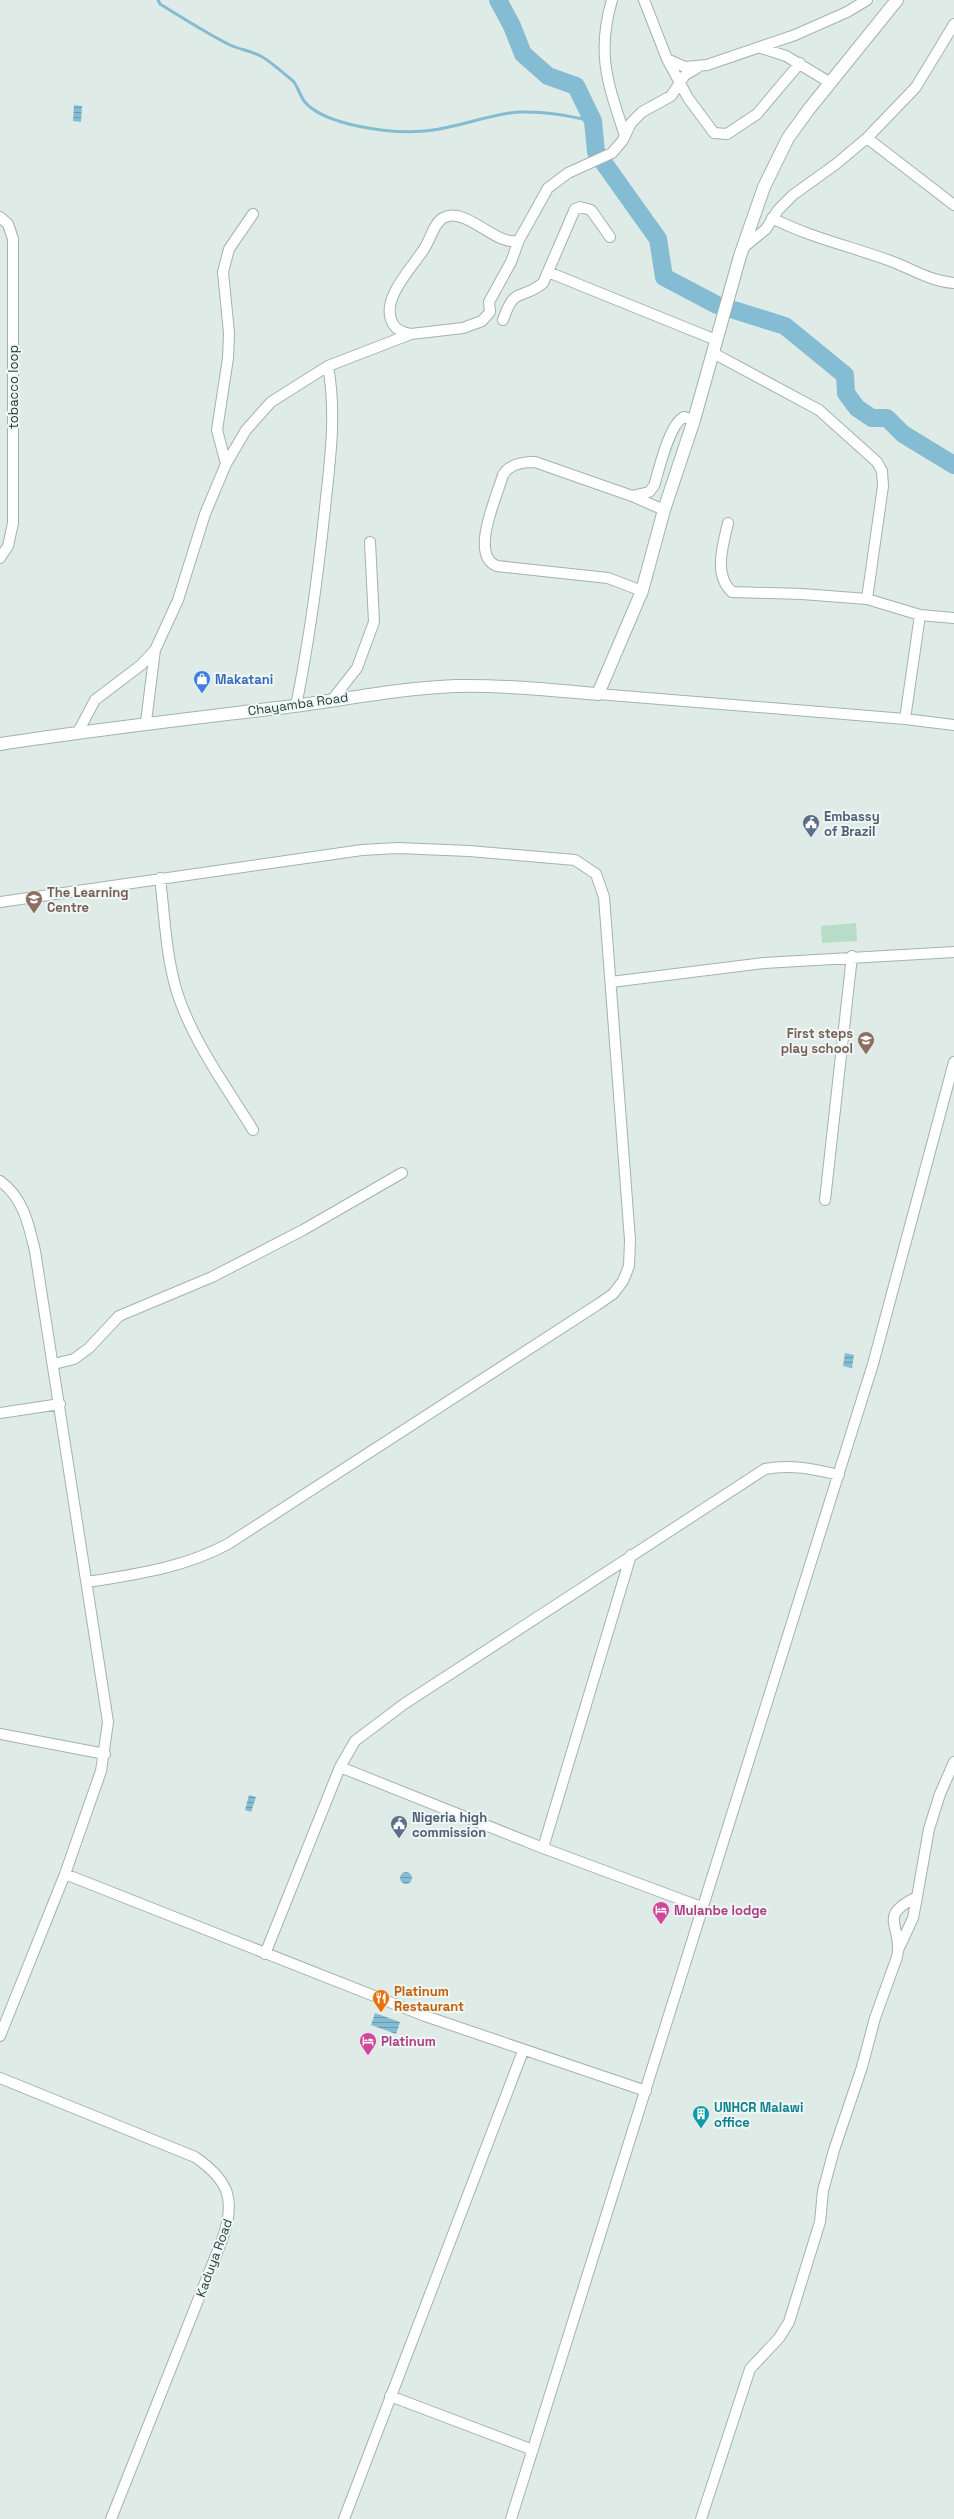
<svg xmlns="http://www.w3.org/2000/svg" width="954" height="2519" font-family="'Space Grotesk',sans-serif">
  <style>
    .green { fill: #b7ddc6 }
    .water { fill: url(#water-rules) }
    .lines { fill: none; stroke-linecap: round; stroke-linejoin: round }
    .stream { stroke: #84bcd3; stroke-width: 3 }
    .river { stroke: #84bcd3; stroke-width: 18 }
    .minor-casing { stroke: #a2b3af; stroke-width: 12 }
    .tertiary-casing { stroke: #a2b3af; stroke-width: 14 }
    .minor { stroke: #fff; stroke-width: 10 }
    .tertiary { stroke: #fff; stroke-width: 12 }
    .labels { text-anchor: middle; dominant-baseline: central; stroke-width: 4; stroke-linejoin: round; paint-order: stroke }
    .street-label { font-size: 13px; fill: #1f3b38; stroke: #eff7f5 }
    .shop-label { font-size: 13px; font-weight: bold; fill: #366cbe; stroke: #eff7f5; text-anchor: start }
    .service-label { font-size: 13px; font-weight: bold; fill: #4e5e75; stroke: #eff7f5; text-anchor: start }
    .education-label { font-size: 13px; font-weight: bold; fill: #785e54; stroke: #eff7f5; text-anchor: start }
    .hotel-label { font-size: 13px; font-weight: bold; fill: #b23c85; stroke: #eff7f5; text-anchor: start }
    .food-label { font-size: 13px; font-weight: bold; fill: #c56008; stroke: #eff7f5; text-anchor: start }
    .culture-label { font-size: 13px; font-weight: bold; fill: #0d838f; stroke: #eff7f5; text-anchor: start }
  </style>
  <defs>
    <pattern id="water-rules" width="6" height="5" patternUnits="userSpaceOnUse"><rect width="6" height="5" fill="#84bcd3"/><path d="M0 2.5h6" fill="none" stroke="#6b9aac"/></pattern>
  </defs>
  <rect width="100%" height="100%" fill="#dfebe7"/>
  <!-- green -->
  <path class="green" d="M856,923L857,941L822,943L821,926Z"/>
  <!-- water -->
  <path class="water" d="M74,105L82,106L81,122L73,121Z
    M845,1353L854,1355L852,1368L843,1366Z
    M249,1795L256,1797L251,1812L245,1810Z
    M400 1878a6 6 0 1 1 12 0a6 6 0 1 1-12 0Z
    M375,2013L400,2022L396,2034L371,2025Z"/>
  <g class="lines">
    <!-- stream -->
    <path class="stream" d="M158,0L160,4C183,18 206,33 230,45C241,50 253,51 264,58C268,60 291,79 294,82C298,88 300,95 304,101C324,126 393,134 424,131C456,129 487,114 519,112C544,111 569,116 593,121"/>
    <!-- river -->
    <path class="river" d="M498,0L512,26L523,54L548,76L576,86L593,121L596,152L658,239L664,277L717,305
      M734,310L785,326L845,375L846,393L857,408L872,418H887L903,434L954,465"/>
    <defs>
      <path id="minor" d="M612,0C596,54 608,84 625,136
        M644,0L667,59L685,67L707,65L795,35L847,12L867,0
        M761,48L786,56L829,82
        M667,59L688,98L714,133L727,134L757,114L800,63
        M867,138L954,205
        M0,217L8,224L13,239V523L8,546L0,558
        M772,218C809,237 849,246 888,260C911,268 929,281 954,283
        M744,247L766,229L778,210L793,195L836,164L867,138L916,87L954,24
        M548,272L716,340
        M503,320C515,285 519,302 543,283L575,209L580,207L591,210L610,237
        M411,334C404,333 397,331 393,324C379,300 412,268 424,249C431,239 433,224 443,218C466,205 498,249 519,240
        M713,353L819,410L877,462L882,471L883,486L867,599
        M226,464L217,430L228,358L229,333L223,272L229,249L253,214
        M632,496L649,492L654,486C659,470 669,424 684,417L694,420
        M728,523C723,545 713,575 732,592L802,594L867,599L920,615L954,618
        M642,591L608,578L497,566C469,556 497,496 503,475C509,464 523,462 535,462L632,496L664,510
        M598,694L905,719L954,725
        M332,700L357,668L374,622L370,542
        M296,706C310,637 319,568 326,498C331,454 336,410 328,366
        M905,719L920,615
        M146,722L155,650
        M78,732L95,700L141,665L155,650L178,600L205,514L226,464L246,430L271,402L328,366L411,334L463,328L482,321L490,312L489,302L511,262L519,240L548,188L568,173L612,153L623,140L631,123L642,112L671,96L685,75L697,68
        M160,878C165,918 166,963 180,1001C197,1047 227,1088 253,1130
        M0,902L362,850L398,848L469,851L575,860L596,874L604,897L630,1240L629,1266L623,1281L613,1294L597,1305L228,1544C183,1568 138,1574 88,1582
        M611,982L764,963L954,952
        M0,1181C23,1197 29,1225 35,1251L108,1722L101,1771L65,1874L0,2036
        M825,1200L852,956
        M54,1364L74,1359L89,1348L119,1316L212,1277L303,1230L402,1173
        M0,1413L60,1404
        M0,1734L105,1754
        M340,1767L543,1848L704,1908
        M543,1848L631,1555
        M65,1874L425,2016L646,2091
        M899,1948L913,1918L917,1897
        M265,1954L340,1767L355,1741L404,1704L765,1469C791,1464 814,1469 839,1475
        M0,2078L195,2157C230,2181 236,2201 222,2240L111,2519
        M390,2396L533,2450
        M344,2519L523,2051
        M511,2519L873,1364L954,1062
        M701,2519L750,2369L779,2338L789,2322L820,2222L823,2191L834,2150L862,2067L875,2018L897,1957C904,1925 875,1917 917,1897L929,1829L940,1794L954,1762"/>
      <path id="tertiary" d="M0,744C98,729 196,718 294,706C348,699 401,688 456,686C503,685 551,690 598,694L642,591L664,510L694,420L740,256L764,187L788,138L809,109L897,0"/>
    </defs>
    <!-- minor casing -->
    <use href="#minor" class="minor-casing"/>
    <!-- tertiary casing -->
    <use href="#tertiary" class="tertiary-casing"/>
    <!-- minor -->
    <use href="#minor" class="minor"/>
    <!-- tertiary -->
    <use href="#tertiary" class="tertiary"/>
  </g>
  <!-- icons -->
  <defs>
    <symbol id="shop-pin" viewBox="-11 -11 22 30"><path d="M0 17L-7.5 6A9.5 9.5 0 1 1 7.5 6Z" fill="#3f7fe0" stroke="#eff7f5"/><path d="M-5-2.5h2.3a2.7 3.5 0 0 1 5.4 0H5L5.5 6h-11ZM-1.5-2.5h3a1.5 2.3 0 0 0-3 0Z" fill="#fff"/></symbol>
    <symbol id="civic-pin" viewBox="-11 -11 22 30"><path d="M0 17L-7.5 6A9.5 9.5 0 1 1 7.5 6Z" fill="#5c6f8a" stroke="#eff7f5"/><path d="M-.6-6.5H3V-4.5H.6V-3L4-1V1h2V6H-6V1h2V-1L-.6-3ZM-1.2 2.5V6h2.4V2.5Z" fill="#fff"/></symbol>
    <symbol id="school-pin" viewBox="-11 -11 22 30"><path d="M0 17L-7.5 6A9.5 9.5 0 1 1 7.5 6Z" fill="#8d6e63" stroke="#eff7f5"/><path d="M0-5L7-2L0 1L-7-2ZM-4 1L0 2.5L4 1V4Q0 6-4 4Z" fill="#fff"/></symbol>
    <symbol id="hotel-pin" viewBox="-11 -11 22 30"><path d="M0 17L-7.5 6A9.5 9.5 0 1 1 7.5 6Z" fill="#d1479c" stroke="#eff7f5"/><path d="M-6-4.5h1.5V1H6V5H4.5V3h-9V5H-6ZM-4 0a1.8 1.8 0 1 1 3.6 0ZM.5 0V-2.5h3Q6-2.5 6 0Z" fill="#fff"/></symbol>
    <symbol id="restaurant-pin" viewBox="-11 -11 22 30"><path d="M0 17L-7.5 6A9.5 9.5 0 1 1 7.5 6Z" fill="#e8710a" stroke="#eff7f5"/><path d="M-5-6h1v4h1v-4h1v4h1v-4h1v5L-1.5 .5V6h-2V.5L-5-1ZM5-6V6H3V1.5H1.5Q1.5-4 5-6Z" fill="#fff"/></symbol>
    <symbol id="building-pin" viewBox="-11 -11 22 30"><path d="M0 17L-7.5 6A9.5 9.5 0 1 1 7.5 6Z" fill="#0f9aa8" stroke="#eff7f5"/><path d="M-4-6H4V6H1V3H-1V6H-4ZM-2.5-4.3h1.7v1.8h-1.7ZM.8-4.3h1.7v1.8H.8ZM-2.5-1h1.7V.8h-1.7ZM.8-1h1.7V.8H.8Z" fill="#fff"/></symbol>
  </defs>
  <g fill-rule="evenodd">
    <use href="#shop-pin" x="192" y="669" width="20" height="27"/>
    <use href="#civic-pin" x="801" y="813" width="20" height="27"/>
    <use href="#school-pin" x="24" y="889" width="20" height="27"/>
    <use href="#school-pin" x="856" y="1030" width="20" height="27"/>
    <use href="#civic-pin" x="389" y="1814" width="20" height="27"/>
    <use href="#hotel-pin" x="651" y="1900" width="20" height="27"/>
    <use href="#restaurant-pin" x="371" y="1988" width="20" height="27"/>
    <use href="#hotel-pin" x="358" y="2031" width="20" height="27"/>
    <use href="#building-pin" x="691" y="2104" width="20" height="27"/>
  </g>
  <g class="labels">
    <!-- street labels -->
    <g class="street-label">
      <text transform="translate(13 387) rotate(-90)">tobacco loop</text>
      <text transform="translate(298 704) rotate(-8)">Chayamba Road</text>
      <text transform="translate(214 2258) rotate(-70)">Kaduya Road</text>
    </g>
    <!-- shop labels -->
    <g class="shop-label">
      <text x="215" y="679">Makatani</text>
    </g>
    <!-- service labels -->
    <g class="service-label">
      <text x="824" y="816">Embassy<tspan x="824" dy="15">of Brazil</tspan></text>
      <text x="412" y="1817">Nigeria high<tspan x="412" dy="15">commission</tspan></text>
    </g>
    <!-- education labels -->
    <g class="education-label">
      <text x="47" y="892">The Learning<tspan x="47" dy="15">Centre</tspan></text>
      <text x="853" y="1033" text-anchor="end">First steps<tspan x="853" dy="15">play school</tspan></text>
    </g>
    <!-- hotel labels -->
    <g class="hotel-label">
      <text x="674" y="1910">Mulanbe lodge</text>
      <text x="381" y="2041">Platinum</text>
    </g>
    <!-- food labels -->
    <g class="food-label">
      <text x="394" y="1991">Platinum<tspan x="394" dy="15">Restaurant</tspan></text>
    </g>
    <!-- culture labels -->
    <g class="culture-label">
      <text x="714" y="2107">UNHCR Malawi<tspan x="714" dy="15">office</tspan></text>
    </g>
  </g>
</svg>
